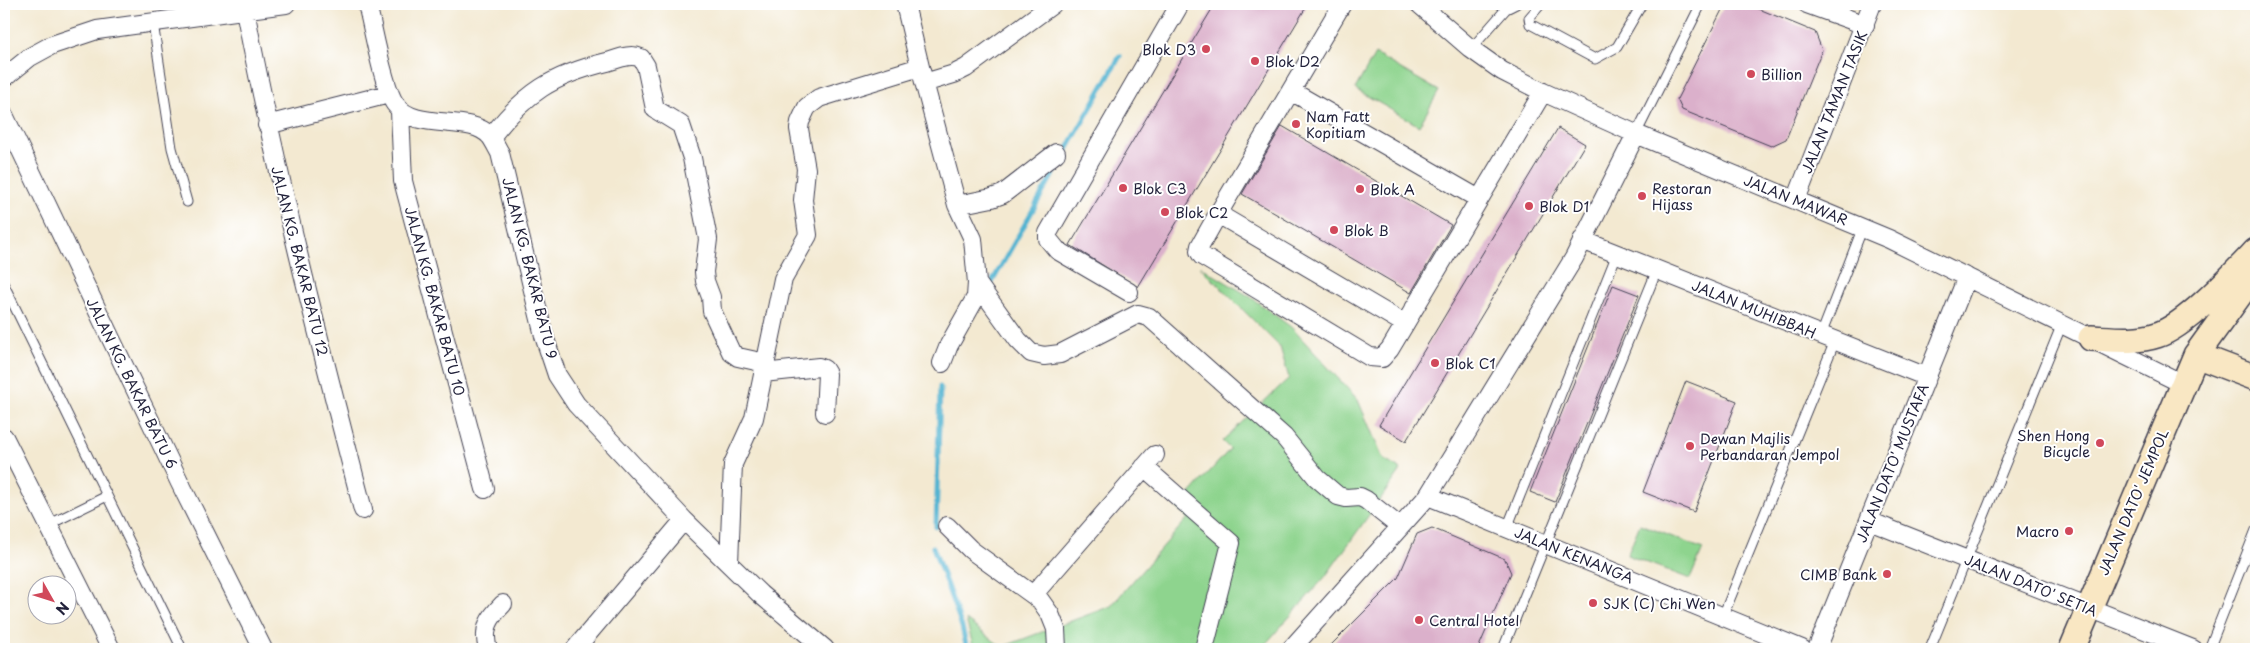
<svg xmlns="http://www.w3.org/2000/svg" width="2260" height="653" font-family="'Playpen Sans',sans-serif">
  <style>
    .green { fill: #8ed48e; stroke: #587b64 }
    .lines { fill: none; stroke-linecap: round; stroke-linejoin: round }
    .stream { stroke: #52b4d1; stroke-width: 5 }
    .building { fill: #dbb0cb }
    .service-casing { stroke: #414052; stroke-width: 11 }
    .minor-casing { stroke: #414052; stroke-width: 20 }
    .secondary-casing { stroke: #414052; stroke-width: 28 }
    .service { stroke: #fff; stroke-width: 9 }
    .minor { stroke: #fff; stroke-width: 18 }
    .secondary { stroke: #f9e7c3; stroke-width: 25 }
    .poi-dot { fill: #d1495b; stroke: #fff; stroke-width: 2 }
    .labels { text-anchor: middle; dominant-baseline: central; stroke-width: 4; stroke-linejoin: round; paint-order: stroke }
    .poi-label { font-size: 14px; fill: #22223b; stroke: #fff; text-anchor: start }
    .street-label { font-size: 14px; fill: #22223b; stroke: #fff }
  </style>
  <rect width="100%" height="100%" fill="#fff"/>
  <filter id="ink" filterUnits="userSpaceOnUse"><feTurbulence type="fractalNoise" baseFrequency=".02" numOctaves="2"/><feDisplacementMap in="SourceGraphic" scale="10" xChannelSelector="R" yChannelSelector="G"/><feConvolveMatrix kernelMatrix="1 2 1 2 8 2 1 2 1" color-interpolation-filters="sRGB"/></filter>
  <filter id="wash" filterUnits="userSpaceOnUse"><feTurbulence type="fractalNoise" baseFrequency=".0096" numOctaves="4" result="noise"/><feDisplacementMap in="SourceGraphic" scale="20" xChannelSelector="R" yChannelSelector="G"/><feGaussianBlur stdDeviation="1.12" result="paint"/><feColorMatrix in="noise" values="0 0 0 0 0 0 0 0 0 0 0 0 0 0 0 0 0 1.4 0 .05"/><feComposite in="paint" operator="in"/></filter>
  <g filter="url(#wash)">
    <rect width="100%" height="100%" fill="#f3e9d1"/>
    <!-- green -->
    <path class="green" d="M1375,54L1439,91L1419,126L1355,89Z
      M1199,266L1249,296L1291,327L1358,400L1383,459L1401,470L1325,577L1261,649H974L966,620L1002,647L1111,606L1188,518L1177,508L1230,449L1222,441L1289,378L1280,347Z
      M1640,524L1703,549L1690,579L1627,555Z"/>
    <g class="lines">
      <!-- stream -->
      <path class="stream" d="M987,291L1120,56
        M936,527L940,387
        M933,547L962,627L967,649"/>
    </g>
    <g id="blocks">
      <!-- building -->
      <path class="building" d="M1215,4H1308L1138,287L1070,245Z
        M1725,4H1747L1815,32L1822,50L1786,139L1771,146L1682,110L1677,99Z
        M1282,126L1451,225L1411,293L1242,194Z
        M1558,128L1585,144L1406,441L1379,425Z
        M1613,285L1639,295L1555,502L1530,492Z
        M1686,381L1737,401L1694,512L1643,492Z
        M1432,528L1505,559L1511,573L1478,649H1327L1398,578L1417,534Z"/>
    </g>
  </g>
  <g filter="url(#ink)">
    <use href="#blocks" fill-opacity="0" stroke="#414052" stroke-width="1"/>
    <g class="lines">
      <defs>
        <path id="service" d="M1541,4L1529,18L1530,24L1595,59L1617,47L1642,4
          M1506,9L1516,4
          M153,23L172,148L187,202
          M1471,49L1506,9L1500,4
          M1636,134L1701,4
          M4,285L182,649
          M1821,335L1863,227
          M48,525L107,496
          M1507,528L1617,254
          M1723,616L1835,341
          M1503,649L1657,270
          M1930,649L2062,324
          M2209,649L2256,530"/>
        <path id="minor" d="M367,4C373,27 383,87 395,104C415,133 470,113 490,136C494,141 497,148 500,153L544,336L557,375L576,404L684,520L760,594L825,649
          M905,4L920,67L957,205L973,239L977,283L976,297L949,345L942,363
          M1342,4L1218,214L1405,324
          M1419,4L1471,49L1502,71L1543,92L1636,134L1889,239L2183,384
          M1807,4L1865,25
          M245,10C277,178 320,344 363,510
          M4,78L30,57L52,45L97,30L286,4
          M924,83L954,74L966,68L1053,4
          M1291,91L1479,199
          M400,111L403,181L485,489
          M4,115L180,483L263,649
          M267,125L389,94
          M491,137C525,93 553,75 607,62C618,59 630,53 641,58L646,66L655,109L681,125L692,158L708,239L704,272L705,281L711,297L712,311L731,352L738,357L765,363
          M1796,200L1872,4
          M957,205L992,198L1003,194L1056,153
          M1218,214L1200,246L1199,251L1202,256L1370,357L1382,358L1390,349L1543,92
          M1582,240L1927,377
          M977,283L1018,340L1031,353L1044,356L1060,354L1138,314L1149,317L1284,437L1317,478L1338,496L1346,498L1360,497L1366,500L1400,527
          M1129,292L1057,250L1048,239V233L1180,4
          M763,373L819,367L824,369L827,374L825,413
          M4,437L111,649
          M1144,467L1231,543L1204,649
          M1428,496L1802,649
          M1869,521L2193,649
          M947,526L971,550L1040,600L1050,614L1056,629L1057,649
          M729,563L733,464L754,418L783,279L808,235L803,200L806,169L799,129L800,122L807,107L819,98L920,67
          M1033,595L1155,455
          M488,649C482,629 489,618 503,604
          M575,649L684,520
          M1291,649L1428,496L1574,258L1636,134
          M1817,649L1967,277"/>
        <path id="secondary" d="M2091,338C2113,339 2136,342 2157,335C2186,326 2234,274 2256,251
          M2196,355L2256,378
          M2072,649L2196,355L2256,272"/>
      </defs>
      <!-- service casing -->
      <use href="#service" class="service-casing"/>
      <!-- minor casing -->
      <use href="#minor" class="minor-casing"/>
      <!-- secondary casing -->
      <use href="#secondary" class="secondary-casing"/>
      <!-- service -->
      <use href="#service" class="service"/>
      <!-- minor -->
      <use href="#minor" class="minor"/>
      <!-- secondary -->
      <use href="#secondary" class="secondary"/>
    </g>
  </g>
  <!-- markers -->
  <g class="poi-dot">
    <circle cx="1206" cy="49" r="5"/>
    <circle cx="1255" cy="61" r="5"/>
    <circle cx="1751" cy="74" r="5"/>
    <circle cx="1296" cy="124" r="5"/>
    <circle cx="1123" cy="188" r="5"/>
    <circle cx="1360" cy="189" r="5"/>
    <circle cx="1642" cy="196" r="5"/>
    <circle cx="1529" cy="206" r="5"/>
    <circle cx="1165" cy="212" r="5"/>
    <circle cx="1334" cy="230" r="5"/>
    <circle cx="1435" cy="363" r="5"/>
    <circle cx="2100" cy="443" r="5"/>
    <circle cx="1690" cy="446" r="5"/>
    <circle cx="2069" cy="531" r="5"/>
    <circle cx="1887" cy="574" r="5"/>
    <circle cx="1593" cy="603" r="5"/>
    <circle cx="1419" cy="620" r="5"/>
  </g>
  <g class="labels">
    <!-- poi labels -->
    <g class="poi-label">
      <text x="1196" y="49" text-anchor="end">Blok D3</text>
      <text x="1265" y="61">Blok D2</text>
      <text x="1761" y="74">Billion</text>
      <text x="1306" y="116">Nam Fatt<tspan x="1306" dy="16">Kopitiam</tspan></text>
      <text x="1133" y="188">Blok C3</text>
      <text x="1652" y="188">Restoran<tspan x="1652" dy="16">Hijass</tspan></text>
      <text x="1370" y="189">Blok A</text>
      <text x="1539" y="206">Blok D1</text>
      <text x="1175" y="212">Blok C2</text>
      <text x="1344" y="230">Blok B</text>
      <text x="1445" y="363">Blok C1</text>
      <text x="2090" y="435" text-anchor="end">Shen Hong<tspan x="2090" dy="16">Bicycle</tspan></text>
      <text x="1700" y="438">Dewan Majlis<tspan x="1700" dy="16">Perbandaran Jempol</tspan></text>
      <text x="2059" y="531" text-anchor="end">Macro</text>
      <text x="1877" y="574" text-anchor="end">CIMB Bank</text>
      <text x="1603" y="603">SJK (C) Chi Wen</text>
      <text x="1429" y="620">Central Hotel</text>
    </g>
    <!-- street labels -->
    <g class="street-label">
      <text transform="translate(1834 102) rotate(-68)">JALAN TAMAN TASIK</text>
      <text transform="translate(1796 200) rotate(22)">JALAN MAWAR</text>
      <text transform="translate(300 261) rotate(76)">JALAN KG. BAKAR BATU 12</text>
      <text transform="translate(530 268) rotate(76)">JALAN KG. BAKAR BATU 9</text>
      <text transform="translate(435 301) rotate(75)">JALAN KG. BAKAR BATU 10</text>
      <text transform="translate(1754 309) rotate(22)">JALAN MUHIBBAH</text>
      <text transform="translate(132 383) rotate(64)">JALAN KG. BAKAR BATU 6</text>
      <text transform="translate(1892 463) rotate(-68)">JALAN DATO' MUSTAFA</text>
      <text transform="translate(2133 502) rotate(-67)">JALAN DATO' JEMPOL</text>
      <text transform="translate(1574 555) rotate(22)">JALAN KENANGA</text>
      <text transform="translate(2031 585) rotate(22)">JALAN DATO' SETIA</text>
    </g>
  </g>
  <!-- margin -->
  <rect width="2260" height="653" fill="none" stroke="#fff" stroke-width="20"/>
  <!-- north arrow -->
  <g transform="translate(52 600) rotate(129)"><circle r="24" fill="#ffffff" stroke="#a7a7b1"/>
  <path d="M0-4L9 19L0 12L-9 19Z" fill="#d1495b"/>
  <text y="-8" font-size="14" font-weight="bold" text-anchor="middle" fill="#22223b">N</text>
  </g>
</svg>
